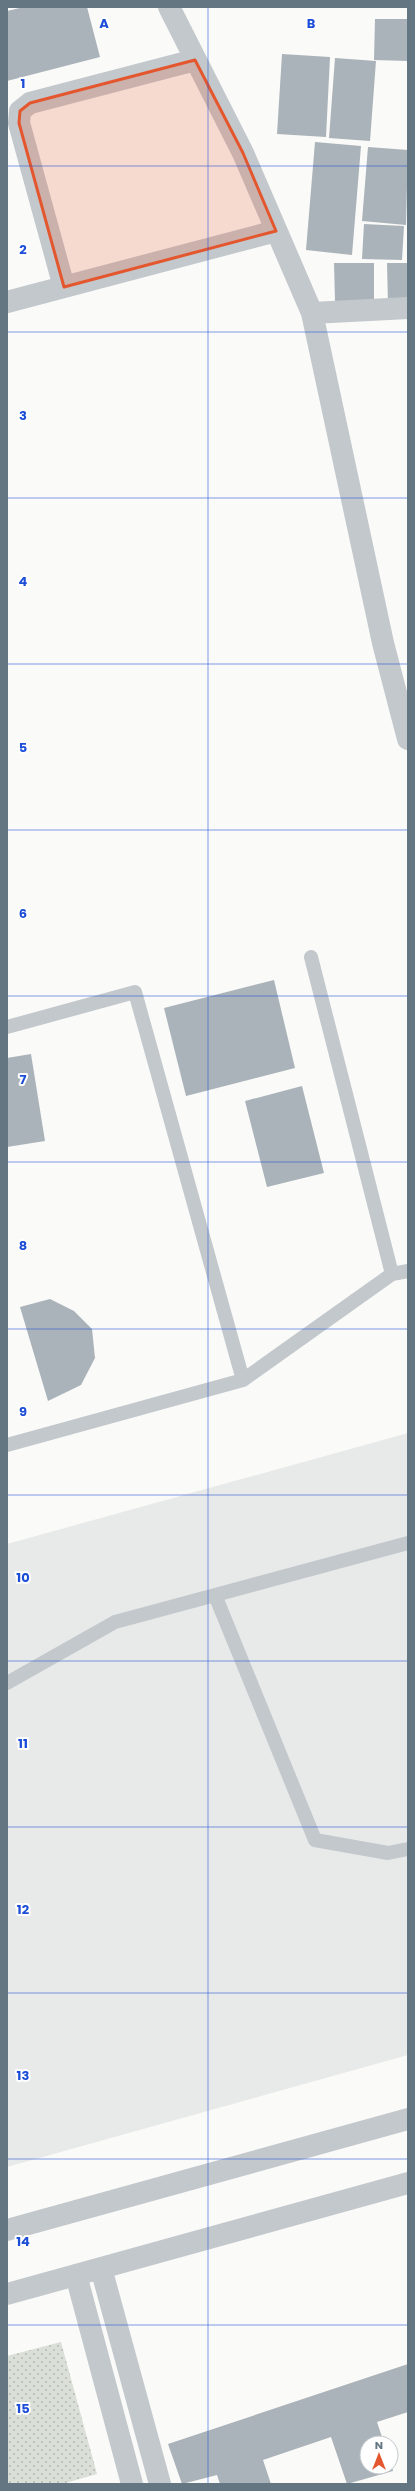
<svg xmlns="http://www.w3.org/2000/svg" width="415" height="2491" font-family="Poppins,sans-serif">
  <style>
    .built { fill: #e8e9e9 }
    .park { fill: url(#park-dots) }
    .building { fill: #aab3b9 }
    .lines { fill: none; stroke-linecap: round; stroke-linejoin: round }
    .lane { stroke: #c3c8cc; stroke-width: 14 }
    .street { stroke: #c3c8cc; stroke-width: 22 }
    .marked { fill: #e4572e; fill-opacity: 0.2; stroke: #e4572e; stroke-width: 3; stroke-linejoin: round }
    .grid { fill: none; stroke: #1d4ed8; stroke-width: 1; stroke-opacity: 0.55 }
    .grid-label { font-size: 13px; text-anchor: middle; font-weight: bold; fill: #1d4ed8; stroke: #fff; stroke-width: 4; stroke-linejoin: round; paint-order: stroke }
  </style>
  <defs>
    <pattern id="park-dots" width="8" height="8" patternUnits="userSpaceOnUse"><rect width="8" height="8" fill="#dadfd7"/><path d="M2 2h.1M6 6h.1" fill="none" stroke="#b4b9b4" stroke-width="1.8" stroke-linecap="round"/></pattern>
  </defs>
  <rect width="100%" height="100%" fill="#fafaf8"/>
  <!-- built -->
  <path class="built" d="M408,1433V2055L7,2167V1544Z"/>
  <!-- park -->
  <path class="park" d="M61,2342L97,2474L62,2484H7V2356Z"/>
  <!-- building -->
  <path class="building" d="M24,7H87L100,57L7,81V11Z
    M375,19H408V61L374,60Z
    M282,54L330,57L326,137L277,134Z
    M335,58L376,61L370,141L329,138Z
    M315,142L361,146L352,255L306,250Z
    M368,147L408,150L406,225L362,221Z
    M364,224L404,226L402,260L362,259Z
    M334,263H374V301H335Z
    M387,263H408V304L388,305Z
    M274,980L295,1068L186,1096L164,1008Z
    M31,1054L45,1141L7,1147V1058Z
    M302,1086L324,1173L267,1187L245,1101Z
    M50,1299L74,1311L92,1329L95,1358L81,1385L48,1401L20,1307Z
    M408,2364V2412L377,2422L384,2443H367V2467H392L393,2471L347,2484L331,2437L263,2460L271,2484H220L217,2475L182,2484L168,2444Z"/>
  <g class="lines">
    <!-- lane -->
    <path class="lane" d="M311,957L392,1274
      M7,1027L135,992L243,1380
      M7,1445L243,1380L392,1274L408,1271
      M215,1595L315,1840L388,1853L408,1849
      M7,1683L115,1622L408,1543"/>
    <!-- street -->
    <path class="street" d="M169,7L243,153L312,313L383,643L408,739
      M64,287L19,123L20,111L30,103L195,60
      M7,302L276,231
      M312,313L408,308
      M7,2230L408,2119
      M101,2268L160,2484
      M76,2275L132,2484
      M7,2294L408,2183"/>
  </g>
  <!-- marked area -->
  <path class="marked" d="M195,60L243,153L276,231L64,287L19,123L20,111L30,103Z"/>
  <!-- grid -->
  <path class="grid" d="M208,7V2484M7,166H408M7,332H408M7,498H408M7,664H408M7,830H408M7,996H408M7,1162H408M7,1329H408M7,1495H408M7,1661H408M7,1827H408M7,1993H408M7,2159H408M7,2325H408"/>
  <g class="grid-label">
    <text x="104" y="28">A</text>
    <text x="311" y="28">B</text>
    <text x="23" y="88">1</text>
    <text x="23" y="254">2</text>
    <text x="23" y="420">3</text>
    <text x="23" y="586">4</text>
    <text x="23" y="752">5</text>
    <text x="23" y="918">6</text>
    <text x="23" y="1084">7</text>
    <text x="23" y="1250">8</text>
    <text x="23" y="1416">9</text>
    <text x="23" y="1582">10</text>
    <text x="23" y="1748">11</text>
    <text x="23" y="1914">12</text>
    <text x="23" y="2080">13</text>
    <text x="23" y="2246">14</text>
    <text x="23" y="2413">15</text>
  </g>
  <!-- border -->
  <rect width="415" height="2491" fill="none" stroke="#657683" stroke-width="16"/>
  <!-- north arrow -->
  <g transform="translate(379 2455)"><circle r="19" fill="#ffffff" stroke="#c1c8cd"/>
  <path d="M0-3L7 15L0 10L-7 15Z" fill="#e4572e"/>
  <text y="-6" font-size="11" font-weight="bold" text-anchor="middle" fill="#657683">N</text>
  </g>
</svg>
